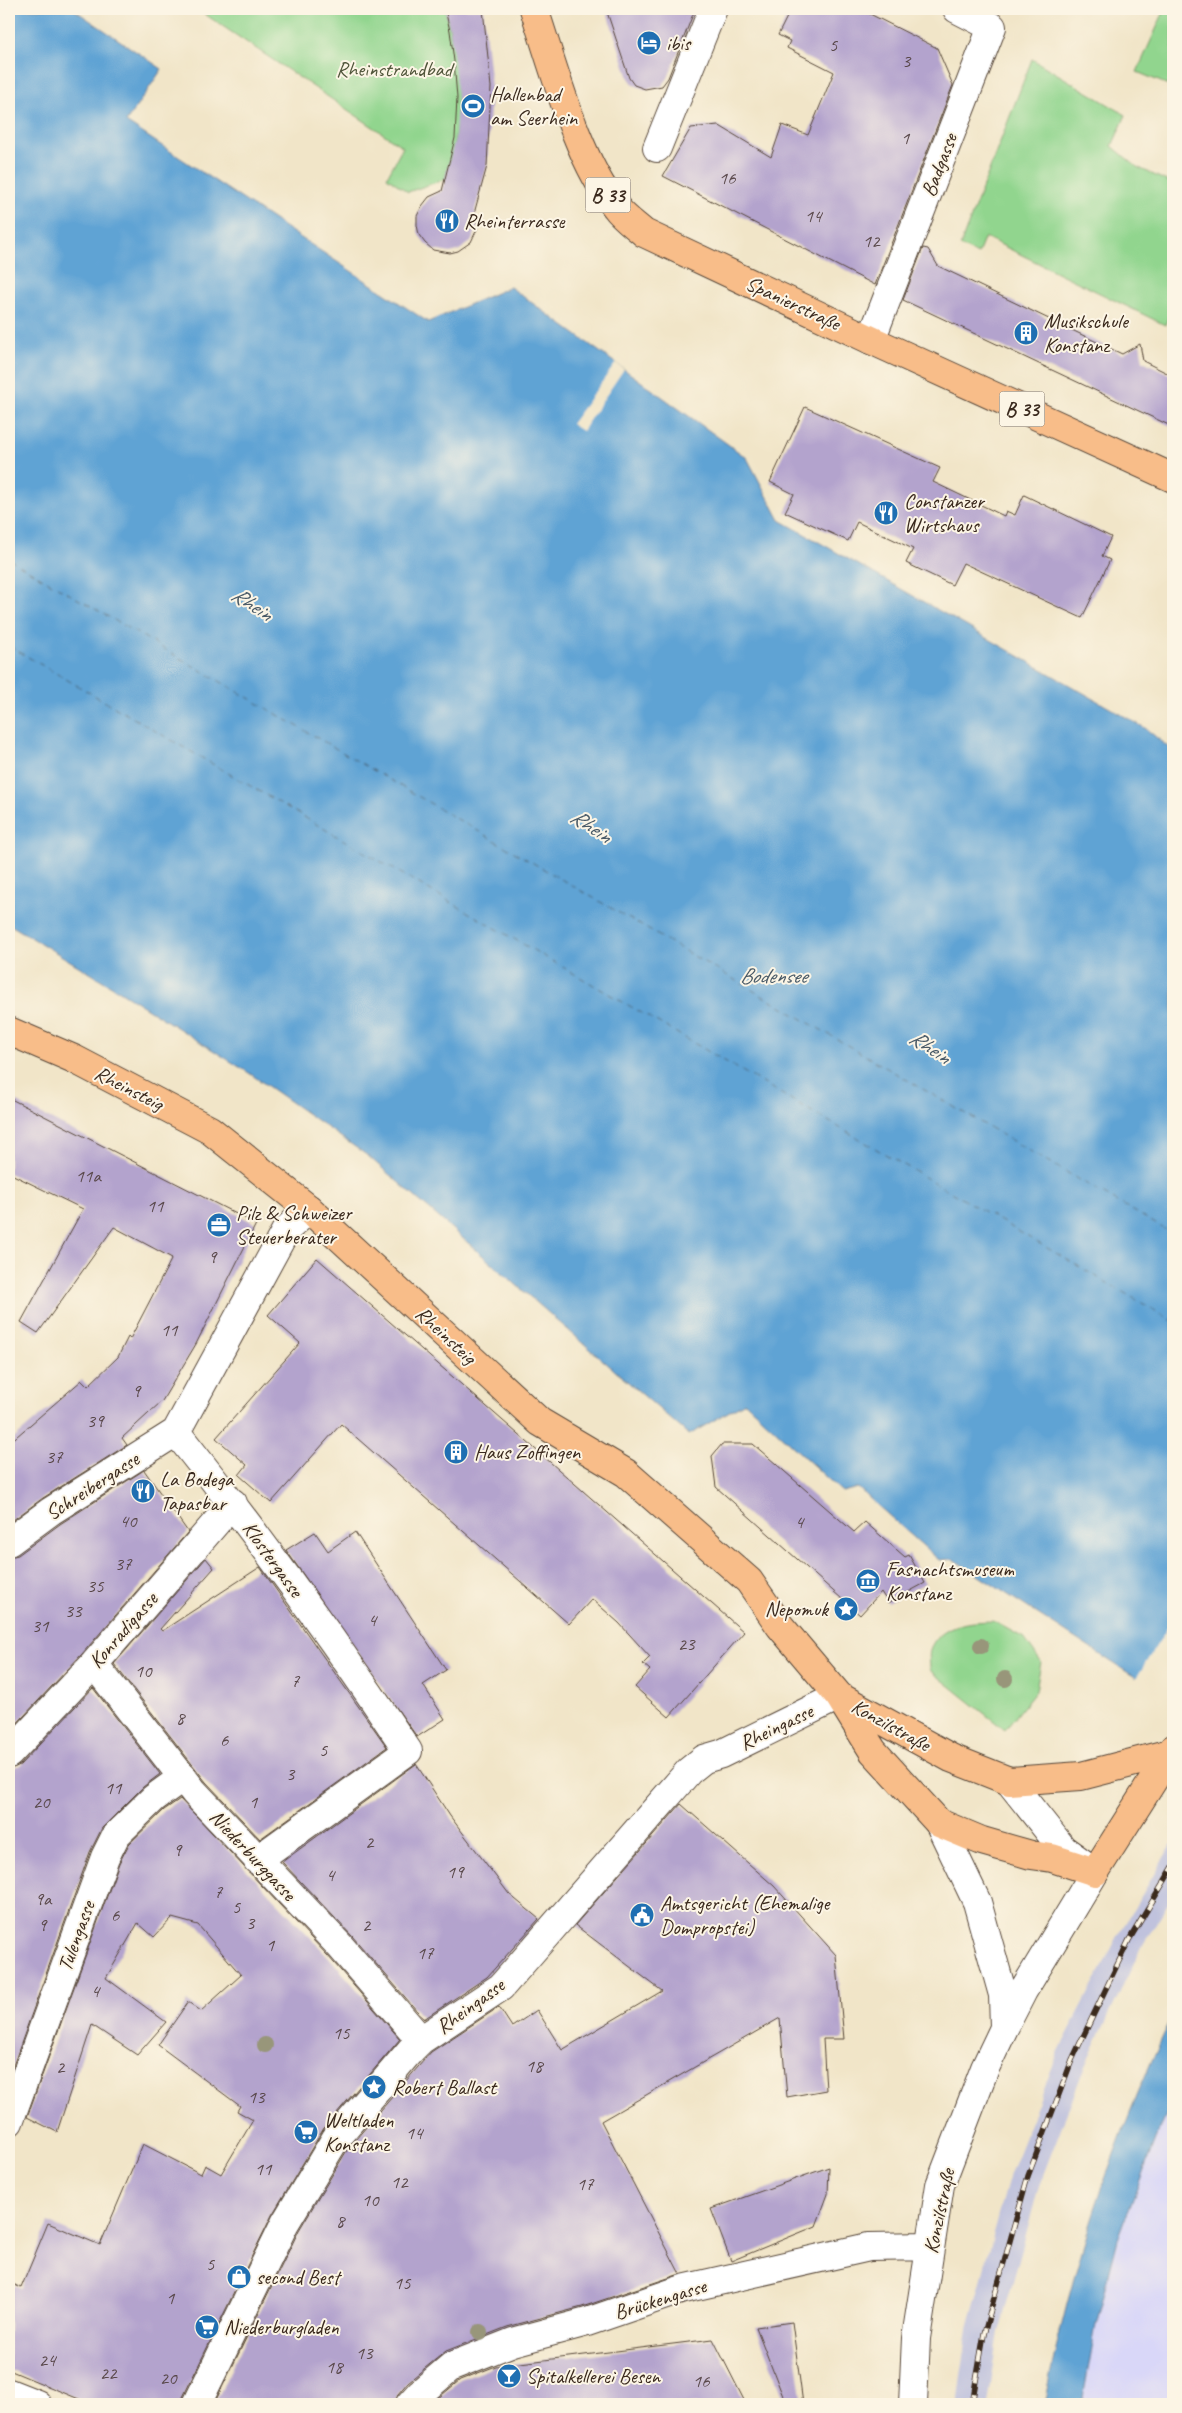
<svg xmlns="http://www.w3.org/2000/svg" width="1182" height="2413" font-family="Caveat,sans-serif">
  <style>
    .built { fill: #d9d7f8 }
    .industrial { fill: #c0c2dd }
    .green { fill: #91d58e; stroke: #668056 }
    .water { fill: #5fa3d4; stroke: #4d6679 }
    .pier { fill: #f1e5c8 }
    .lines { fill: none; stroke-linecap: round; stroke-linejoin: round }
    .ferry { stroke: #495a67; stroke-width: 1; stroke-dasharray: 6 5; stroke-linecap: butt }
    .building { fill: #b3a3cd }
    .minor-casing { stroke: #564638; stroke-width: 30 }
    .major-casing { stroke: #564638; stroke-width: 30 }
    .minor { stroke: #fff; stroke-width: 28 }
    .major { stroke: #f8bd89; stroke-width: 28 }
    .rail-casing { stroke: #3b2a1e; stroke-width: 5.5 }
    .rail { stroke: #fcf5e5; stroke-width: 4; stroke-dasharray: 11; stroke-linecap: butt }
    .tree { fill: #98967a }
    .labels { text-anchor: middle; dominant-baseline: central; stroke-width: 4; stroke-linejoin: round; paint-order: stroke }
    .number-label { font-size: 19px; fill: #59484a }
    .shield { fill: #fcf5e5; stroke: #75675a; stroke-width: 1 }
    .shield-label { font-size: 20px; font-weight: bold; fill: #3b2a1e }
    .poi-label { font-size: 21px; fill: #3b2a1e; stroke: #fcf5e5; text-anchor: start }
    .park-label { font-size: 21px; fill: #50553a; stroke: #fcf5e5 }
    .street-label { font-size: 21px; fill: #3b2a1e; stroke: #fcf5e5 }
    .water-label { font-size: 22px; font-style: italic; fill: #495a67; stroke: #fcf5e5 }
  </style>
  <rect width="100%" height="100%" fill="#fcf5e5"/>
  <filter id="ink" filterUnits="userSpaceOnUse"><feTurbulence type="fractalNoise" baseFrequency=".02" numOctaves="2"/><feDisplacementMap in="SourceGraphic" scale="10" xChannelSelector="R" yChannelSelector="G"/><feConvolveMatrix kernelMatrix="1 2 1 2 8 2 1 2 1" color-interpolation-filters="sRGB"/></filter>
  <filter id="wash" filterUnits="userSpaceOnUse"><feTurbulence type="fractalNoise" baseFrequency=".0096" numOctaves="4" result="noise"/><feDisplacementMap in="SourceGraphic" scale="20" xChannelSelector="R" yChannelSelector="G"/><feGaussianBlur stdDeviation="1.12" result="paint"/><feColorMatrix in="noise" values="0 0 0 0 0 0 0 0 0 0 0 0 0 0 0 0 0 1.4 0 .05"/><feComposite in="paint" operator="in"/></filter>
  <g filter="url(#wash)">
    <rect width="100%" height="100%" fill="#f1e5c8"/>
    <!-- built -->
    <path class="built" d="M1173,2099V2404H1082L1096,2325L1118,2239L1155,2140Z"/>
    <!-- industrial -->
    <path class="industrial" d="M1173,1842V1895L1141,1948L1084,2068L1040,2183L999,2332L988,2404H957L968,2329L1010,2174L1058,2053L1119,1934Z"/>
    <!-- green -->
    <path class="green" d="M197,9H445C455,49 461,96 455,138C453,152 448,166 445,179L408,192L387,177L403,147Z
      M1165,9H1173V87L1137,72Z
      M1032,59L1126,115L1112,146L1137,167L1173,184V306L1165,325L985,237L978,254L960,246Z
      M993,1621L1024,1638L1041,1662L1036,1691L1005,1730L930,1670C930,1663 928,1653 931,1647C943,1622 970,1622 993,1621Z"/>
    <!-- water -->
    <path class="water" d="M9,9H73L162,69L126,122L428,322L510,287L747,458L780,520L1145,728L1173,751V1700L1127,1672L953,1559L939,1560L858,1488L842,1492L745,1402L689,1435L368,1156L249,1073L118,990L9,924Z
      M1173,2015V2099L1155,2140L1118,2239L1096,2325L1082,2404H1044C1071,2269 1113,2139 1173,2015Z"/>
    <!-- pier -->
    <path class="pier" d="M616,363L624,369L582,431L571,424Z
      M1173,1619V1702L1135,1680Z"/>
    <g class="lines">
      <!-- ferry -->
      <path class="ferry" d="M9,559L1173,1234
        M9,646L1173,1321"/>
    </g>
    <g id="blocks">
      <!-- building -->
      <path class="building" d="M445,9H483L491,87L487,166L475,210L478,227L471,242L458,251L450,253L433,250L425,243L419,235L417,225V216L422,206L429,197L442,191L455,138L457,98L454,61L450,31Z
        M606,9H695L668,78L662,86L645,89L634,85L629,78Z
        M791,9H860L937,48L953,85L875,285L663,176L691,128L718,125L771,157L782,125L808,135L834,72L787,48L790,41L778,35Z
        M923,248L928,249L938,266L1122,354L1140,344L1143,361L1173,376V427L903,300Z
        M805,407L940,468L933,482L1004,516L1006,511L1015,515L1024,495L1111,537L1102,556L1110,560L1082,618L963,563L952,585L906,563L913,549L857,522L848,541L785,512L794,494L770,482Z
        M9,1098L256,1224L196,1344L162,1401L122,1438L127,1445L43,1498L9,1523V1443L82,1380L88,1386L118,1357L128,1337L130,1339L172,1258L114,1227L38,1333L21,1322L83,1209L9,1173Z
        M317,1258L744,1632L669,1717L635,1687L650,1670L643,1664L650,1657L619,1623L592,1599L569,1624L341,1424L271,1503L239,1475L247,1465L216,1438L300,1343L268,1315Z
        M722,1444H753L854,1532L865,1522L905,1557L909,1555L925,1583L888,1603L881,1592L860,1615L716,1487L712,1456Z
        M144,1470L188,1532L82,1654L9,1732V1557L18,1555L60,1524Z
        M315,1532L328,1551L355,1532L446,1670L423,1685L445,1719L417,1737L286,1550Z
        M206,1558L214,1568L160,1629L162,1631L260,1567L387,1747L260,1839L206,1782L114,1664Z
        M93,1688L160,1774L143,1787L102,1828L90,1852L9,2077V1769L20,1765Z
        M416,1764L450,1816L509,1894L539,1919L487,1977L424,2019L352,1936L282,1862Z
        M180,1799L328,1956L400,2039L324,2128L272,2215L183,2397L182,2404H91L9,2370V2282L21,2288L48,2223L100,2245L143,2144L201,2174L205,2165L221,2174L253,2120L237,2111L240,2106L158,2045L188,2002L201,2011L241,1975L198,1925L172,1918L154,1937L138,1923L106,1978L166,2022L137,2055L92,2025L57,2132L27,2117L119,1863L129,1844L164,1810Z
        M681,1804L774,1886L836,1955L844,2039H823L826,2090L787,2097L780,2018L601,2121L680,2274L582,2307L507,2327L446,2351L408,2382L398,2394L395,2404H214L299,2230L349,2147L431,2052L499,2007L512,2027L537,2010L562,2050L662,1991L575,1925Z
        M829,2167L828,2194L816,2226L731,2261L711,2209Z
        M792,2322L803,2404H786L756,2327Z
        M713,2339L746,2404H431L460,2380L496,2366Z"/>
    </g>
  </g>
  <g filter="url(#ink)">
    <use href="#blocks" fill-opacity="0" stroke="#564638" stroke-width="1"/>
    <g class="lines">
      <defs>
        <path id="minor" d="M657,148L713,9
          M871,340L992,27L957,9
          M176,1432C258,1535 335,1641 408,1751L257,1860
          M9,1542L51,1511L176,1432L286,1230L309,1209
          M94,1664L194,1792L340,1946L421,2040
          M9,1754L94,1664L233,1503
          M939,1823L977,1902L1003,1995L1004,2027
          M9,2122L105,1857L116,1835L154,1798L183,1777
          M9,2393L37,2404
          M197,2404L285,2223L336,2138L410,2051L421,2040L501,1987L689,1771L704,1759L721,1754L839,1696
          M410,2404L420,2393L452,2366L513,2342L587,2322L683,2289L869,2247L930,2246
          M913,2404L916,2338L940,2185L985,2068L1004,2028L1023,1991L1095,1872L1063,1849L1009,1781"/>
        <path id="major" d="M534,9C554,68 577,159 616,207C623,217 635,225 644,233L871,340L1173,478
          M9,1031L74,1059L210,1130L309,1209L540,1422L626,1473L749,1581L780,1626L839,1696L873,1751L939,1823L982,1841L1031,1855L1052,1858L1095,1872L1173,1749
          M840,1697L951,1758L1009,1781L1081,1776L1170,1753"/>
      </defs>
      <!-- minor casing -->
      <use href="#minor" class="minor-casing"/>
      <!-- major casing -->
      <use href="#major" class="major-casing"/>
      <!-- minor -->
      <use href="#minor" class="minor"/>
      <!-- major -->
      <use href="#major" class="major"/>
      <defs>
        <path id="rail" d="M972,2404L984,2334L1028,2176L1072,2060L1129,1940L1173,1867"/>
      </defs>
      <!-- rail casing -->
      <use href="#rail" class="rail-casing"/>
      <!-- rail -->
      <use href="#rail" class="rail"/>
    </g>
    <!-- trees -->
    <g class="tree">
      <circle cx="981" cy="1646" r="8"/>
      <circle cx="1005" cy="1679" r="8"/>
      <circle cx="265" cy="2045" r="8"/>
      <circle cx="480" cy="2332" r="8"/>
    </g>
  </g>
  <!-- icons -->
  <defs>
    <symbol id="hotel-disc" viewBox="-11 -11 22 22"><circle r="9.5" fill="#1f6fb2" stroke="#fcf5e5"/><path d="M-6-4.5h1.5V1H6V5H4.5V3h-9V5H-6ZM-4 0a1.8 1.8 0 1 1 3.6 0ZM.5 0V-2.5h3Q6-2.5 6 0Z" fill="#fff"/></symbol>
    <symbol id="stadium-disc" viewBox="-11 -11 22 22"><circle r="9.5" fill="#1f6fb2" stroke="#fcf5e5"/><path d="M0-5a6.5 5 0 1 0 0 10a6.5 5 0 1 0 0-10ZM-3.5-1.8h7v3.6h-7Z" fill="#fff"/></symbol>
    <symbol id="restaurant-disc" viewBox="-11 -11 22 22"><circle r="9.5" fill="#1f6fb2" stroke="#fcf5e5"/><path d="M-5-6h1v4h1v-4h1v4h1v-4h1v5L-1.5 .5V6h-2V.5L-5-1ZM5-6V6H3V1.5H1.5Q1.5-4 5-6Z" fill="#fff"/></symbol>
    <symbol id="building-disc" viewBox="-11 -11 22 22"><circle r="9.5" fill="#1f6fb2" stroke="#fcf5e5"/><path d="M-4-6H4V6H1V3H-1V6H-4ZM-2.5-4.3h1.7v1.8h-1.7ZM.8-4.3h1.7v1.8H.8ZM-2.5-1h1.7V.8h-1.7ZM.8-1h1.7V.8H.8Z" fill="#fff"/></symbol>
    <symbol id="office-disc" viewBox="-11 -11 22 22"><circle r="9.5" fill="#1f6fb2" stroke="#fcf5e5"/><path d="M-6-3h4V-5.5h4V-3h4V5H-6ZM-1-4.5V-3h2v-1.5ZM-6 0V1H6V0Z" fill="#fff"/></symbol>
    <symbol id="museum-disc" viewBox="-11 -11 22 22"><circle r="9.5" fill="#1f6fb2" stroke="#fcf5e5"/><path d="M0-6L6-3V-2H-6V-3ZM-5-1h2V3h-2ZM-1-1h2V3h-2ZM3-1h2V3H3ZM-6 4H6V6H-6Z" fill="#fff"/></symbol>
    <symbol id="sight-disc" viewBox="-11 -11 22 22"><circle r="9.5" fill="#1f6fb2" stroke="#fcf5e5"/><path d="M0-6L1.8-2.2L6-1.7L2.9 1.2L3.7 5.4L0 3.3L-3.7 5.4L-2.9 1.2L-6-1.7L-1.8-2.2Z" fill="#fff"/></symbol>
    <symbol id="civic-disc" viewBox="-11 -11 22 22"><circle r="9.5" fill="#1f6fb2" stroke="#fcf5e5"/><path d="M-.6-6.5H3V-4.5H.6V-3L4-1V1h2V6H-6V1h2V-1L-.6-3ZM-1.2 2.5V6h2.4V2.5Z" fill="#fff"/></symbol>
    <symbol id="supermarket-disc" viewBox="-11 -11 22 22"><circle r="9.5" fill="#1f6fb2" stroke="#fcf5e5"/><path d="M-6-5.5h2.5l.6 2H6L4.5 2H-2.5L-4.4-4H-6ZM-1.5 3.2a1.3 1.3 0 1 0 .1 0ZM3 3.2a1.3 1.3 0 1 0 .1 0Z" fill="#fff"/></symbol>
    <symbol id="shop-disc" viewBox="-11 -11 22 22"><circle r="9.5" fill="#1f6fb2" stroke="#fcf5e5"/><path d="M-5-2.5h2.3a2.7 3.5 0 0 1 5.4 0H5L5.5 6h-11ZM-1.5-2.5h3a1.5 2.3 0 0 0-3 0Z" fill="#fff"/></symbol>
    <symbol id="bar-disc" viewBox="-11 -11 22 22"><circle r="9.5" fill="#1f6fb2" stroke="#fcf5e5"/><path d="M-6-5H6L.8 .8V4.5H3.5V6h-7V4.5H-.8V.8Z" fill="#fff"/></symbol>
  </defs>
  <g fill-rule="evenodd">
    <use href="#hotel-disc" x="635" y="29" width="28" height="28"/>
    <use href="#stadium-disc" x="459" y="92" width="28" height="28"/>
    <use href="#restaurant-disc" x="433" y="207" width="28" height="28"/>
    <use href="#building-disc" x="1012" y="319" width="28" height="28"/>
    <use href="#restaurant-disc" x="872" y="499" width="28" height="28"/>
    <use href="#office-disc" x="205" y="1211" width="28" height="28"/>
    <use href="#building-disc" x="442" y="1438" width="28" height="28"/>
    <use href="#restaurant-disc" x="129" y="1477" width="28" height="28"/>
    <use href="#museum-disc" x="854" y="1567" width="28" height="28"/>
    <use href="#sight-disc" x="832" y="1595" width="28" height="28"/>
    <use href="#civic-disc" x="628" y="1901" width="28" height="28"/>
    <use href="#sight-disc" x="360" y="2073" width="28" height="28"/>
    <use href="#supermarket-disc" x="292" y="2118" width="28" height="28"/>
    <use href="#shop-disc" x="225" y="2263" width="28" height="28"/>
    <use href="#supermarket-disc" x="193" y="2313" width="28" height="28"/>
    <use href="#bar-disc" x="495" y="2362" width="28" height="28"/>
  </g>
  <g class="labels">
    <!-- number labels -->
    <g class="number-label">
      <text x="833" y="45">5</text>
      <text x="906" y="61">3</text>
      <text x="905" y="138">1</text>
      <text x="727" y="178">16</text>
      <text x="813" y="216">14</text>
      <text x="871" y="241">12</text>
      <text x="88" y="1176">11a</text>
      <text x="155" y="1206">11</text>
      <text x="212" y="1257">9</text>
      <text x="169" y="1330">11</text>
      <text x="136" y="1391">9</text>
      <text x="95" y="1421">39</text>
      <text x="54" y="1457">37</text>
      <text x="128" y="1521">40</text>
      <text x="799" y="1522">4</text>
      <text x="123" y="1564">37</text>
      <text x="95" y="1586">35</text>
      <text x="73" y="1611">33</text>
      <text x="372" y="1620">4</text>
      <text x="40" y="1626">31</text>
      <text x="686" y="1644">23</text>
      <text x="143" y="1671">10</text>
      <text x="295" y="1681">7</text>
      <text x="180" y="1718">8</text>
      <text x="224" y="1740">6</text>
      <text x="323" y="1750">5</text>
      <text x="290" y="1774">3</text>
      <text x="113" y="1788">11</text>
      <text x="41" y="1802">20</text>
      <text x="253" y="1802">1</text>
      <text x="369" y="1842">2</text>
      <text x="177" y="1850">9</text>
      <text x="455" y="1872">19</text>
      <text x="330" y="1875">4</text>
      <text x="218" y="1892">7</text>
      <text x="43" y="1899">9a</text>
      <text x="236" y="1907">5</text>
      <text x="115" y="1915">6</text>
      <text x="250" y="1923">3</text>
      <text x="42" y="1925">9</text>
      <text x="366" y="1925">2</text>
      <text x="270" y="1945">1</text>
      <text x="425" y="1953">17</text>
      <text x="95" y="1991">4</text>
      <text x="341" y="2033">15</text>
      <text x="534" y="2066">18</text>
      <text x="60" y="2067">2</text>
      <text x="256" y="2097">13</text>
      <text x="414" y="2133">14</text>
      <text x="263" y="2169">11</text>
      <text x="399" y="2182">12</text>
      <text x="585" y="2184">17</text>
      <text x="370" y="2200">10</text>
      <text x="340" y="2221">8</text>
      <text x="210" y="2264">5</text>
      <text x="402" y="2283">15</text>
      <text x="170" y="2298">1</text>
      <text x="364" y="2353">13</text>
      <text x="47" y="2360">24</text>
      <text x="334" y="2367">18</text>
      <text x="108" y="2373">22</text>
      <text x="168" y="2378">20</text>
      <text x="701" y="2381">16</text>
    </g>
    <!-- shield labels -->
    <g class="shield">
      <rect x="585.5" y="177.5" width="45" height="35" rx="4"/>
      <rect x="999.5" y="391.5" width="45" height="35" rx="4"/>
    </g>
    <g class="shield-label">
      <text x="608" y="195">B 33</text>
      <text x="1022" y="409">B 33</text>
    </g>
    <!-- poi labels -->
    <g class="poi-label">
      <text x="666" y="43">ibis</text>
      <text x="490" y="94">Hallenbad<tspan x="490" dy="24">am Seerhein</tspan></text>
      <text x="464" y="221">Rheinterrasse</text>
      <text x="1044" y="321">Musikschule<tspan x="1044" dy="24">Konstanz</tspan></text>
      <text x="904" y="501">Constanzer<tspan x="904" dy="24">Wirtshaus</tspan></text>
      <text x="236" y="1213">Pilz &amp; Schweizer<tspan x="236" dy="24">Steuerberater</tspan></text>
      <text x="474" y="1452">Haus Zoffingen</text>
      <text x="160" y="1479">La Bodega<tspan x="160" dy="24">Tapasbar</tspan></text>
      <text x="886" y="1569">Fasnachtsmuseum<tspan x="886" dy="24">Konstanz</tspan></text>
      <text x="828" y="1609" text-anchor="end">Nepomuk</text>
      <text x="660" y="1903">Amtsgericht (Ehemalige<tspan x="660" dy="24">Dompropstei)</tspan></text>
      <text x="392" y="2087">Robert Ballast</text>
      <text x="324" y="2120">Weltladen<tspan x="324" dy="24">Konstanz</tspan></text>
      <text x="256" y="2277">second Best</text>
      <text x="224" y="2327">Niederburgladen</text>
      <text x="526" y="2376">Spitalkellerei Besen</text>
    </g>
    <!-- park labels -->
    <g class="park-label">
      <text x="394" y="69">Rheinstrandbad</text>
    </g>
    <!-- street labels -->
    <g class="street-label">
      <text transform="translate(939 165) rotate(-69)">Badgasse</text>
      <text transform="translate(793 303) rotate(25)">Spanierstraße</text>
      <text transform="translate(129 1088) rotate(27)">Rheinsteig</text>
      <text transform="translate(446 1335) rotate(43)">Rheinsteig</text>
      <text transform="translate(92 1486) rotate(-33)">Schreibergasse</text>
      <text transform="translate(273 1559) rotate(54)">Klostergasse</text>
      <text transform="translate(123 1630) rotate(-49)">Konradigasse</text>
      <text transform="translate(891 1725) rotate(29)">Konzilstraße</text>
      <text transform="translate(776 1727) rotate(-26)">Rheingasse</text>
      <text transform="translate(253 1855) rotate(47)">Niederburggasse</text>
      <text transform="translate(76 1936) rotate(-70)">Tulengasse</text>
      <text transform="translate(470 2006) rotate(-36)">Rheingasse</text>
      <text transform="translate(939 2211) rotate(-78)">Konzilstraße</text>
      <text transform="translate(660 2299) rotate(-17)">Brückengasse</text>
    </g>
    <!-- water labels -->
    <g class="water-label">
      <text transform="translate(252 604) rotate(33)">Rhein</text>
      <text transform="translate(591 826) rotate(33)">Rhein</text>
      <text x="773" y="976">Bodensee</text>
      <text transform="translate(930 1047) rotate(33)">Rhein</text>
    </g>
  </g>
  <!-- margin -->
  <rect width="1182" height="2413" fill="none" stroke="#fcf5e5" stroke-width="30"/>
</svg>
